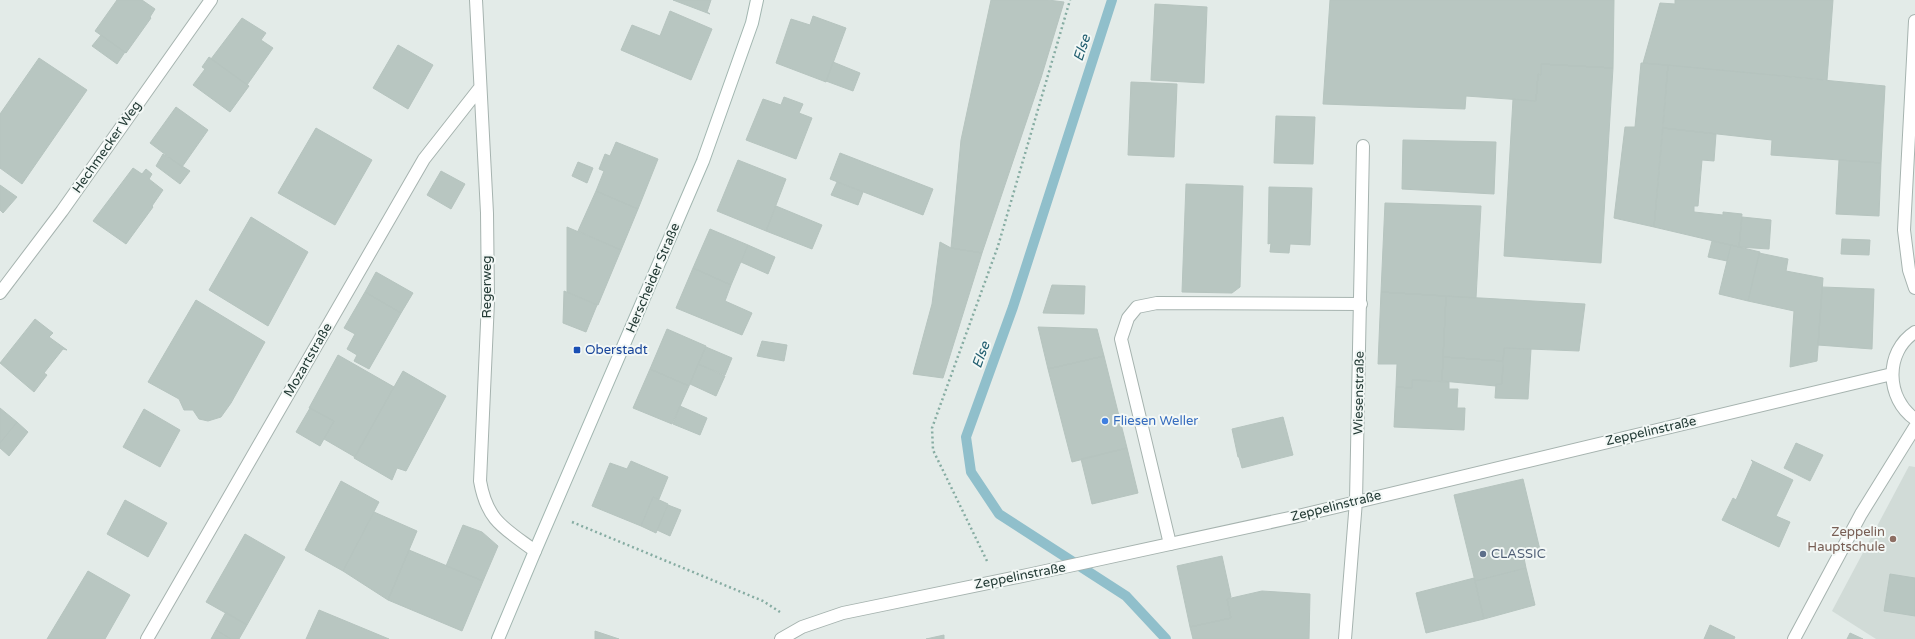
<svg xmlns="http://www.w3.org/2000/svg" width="1915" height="639" font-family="'Varela Round',sans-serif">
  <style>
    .built { fill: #d1dbd7 }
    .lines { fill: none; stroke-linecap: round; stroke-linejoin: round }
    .stream { stroke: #90bfcb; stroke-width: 10 }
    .building { fill: #b8c6c1; stroke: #b6c4bf }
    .service-casing { stroke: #a6b3af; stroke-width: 14 }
    .minor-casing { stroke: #a6b3af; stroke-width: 14 }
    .secondary-casing { stroke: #a2b6b0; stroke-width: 14 }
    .path { stroke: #86aca2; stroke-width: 2.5; stroke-dasharray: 2 3; stroke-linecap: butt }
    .service { stroke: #fff; stroke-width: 12 }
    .minor { stroke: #fff; stroke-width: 12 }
    .secondary { stroke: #fff; stroke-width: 12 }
    .transit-dot { fill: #1a4fb4; stroke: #f3f8f6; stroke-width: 1.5 }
    .shop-dot { fill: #3f7fe0; stroke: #f3f8f6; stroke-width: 1.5 }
    .education-dot { fill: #8d6e63; stroke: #f3f8f6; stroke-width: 1.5 }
    .service-dot { fill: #5c6f8a; stroke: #f3f8f6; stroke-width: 1.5 }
    .labels { text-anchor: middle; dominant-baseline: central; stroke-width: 4; stroke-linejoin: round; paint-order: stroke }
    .street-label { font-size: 13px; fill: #243b36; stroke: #f3f8f6 }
    .transit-label { font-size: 13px; fill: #164399; stroke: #f3f8f6; text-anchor: start }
    .shop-label { font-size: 13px; fill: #366cbe; stroke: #f3f8f6; text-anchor: start }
    .education-label { font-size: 13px; fill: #785e54; stroke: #f3f8f6; text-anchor: end }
    .service-label { font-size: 13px; fill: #4e5e75; stroke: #f3f8f6; text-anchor: start }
    .water-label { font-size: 14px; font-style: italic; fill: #246071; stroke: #f3f8f6 }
  </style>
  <rect width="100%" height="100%" fill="#e3ebe8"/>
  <!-- built -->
  <path class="built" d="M1909,466L1915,467V639H1876L1832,611Z"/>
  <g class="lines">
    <!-- stream -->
    <path class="stream" d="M1112,0L1013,307L966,437L971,472L999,514L1126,596L1166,639"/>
  </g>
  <!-- building -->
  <path class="building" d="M117,0H142L155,9L150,17L151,18L126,53L95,31Z
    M673,0H711L707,12L710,14Z
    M991,0H1048L1064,2L1041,78L982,253L951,248L961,140Z
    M1330,0H1614L1613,68L1541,64V75L1538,74L1536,101L1466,96L1465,109L1323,104Z
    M1675,0H1833L1827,80L1643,63L1660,3L1675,4Z
    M1155,4L1207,7L1204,83L1151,80Z
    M670,11L712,29L691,80L621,50L632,25L660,36Z
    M813,16L846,28L826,82L776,63L791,19L810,25Z
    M242,18L266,33L261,40L273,48L247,85L211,59Z
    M101,35L125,52L117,64L92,46Z
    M398,45L433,65L408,109L373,88Z
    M209,57L249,86L230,112L193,85L205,69L202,67Z
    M39,58L87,90L22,184L0,168V114Z
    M833,62L860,73L853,91L826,81Z
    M1641,63L1668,65L1654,227L1614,218L1625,127H1635Z
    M1541,64L1613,68L1601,263L1504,256L1513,99L1536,101L1538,74L1541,75Z
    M1668,65L1885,86L1881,163L1771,155L1772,140L1663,128Z
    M1131,82L1177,84L1174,157L1128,155Z
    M784,97L803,104L799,113L812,118L796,159L746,140L763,99L781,105Z
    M176,107L208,130L182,167L150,143Z
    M1276,116L1315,117L1313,164L1274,163Z
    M316,128L372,160L335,225L278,193Z
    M1663,128L1716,134L1714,161L1702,160L1698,206H1694V212L1723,215V212L1742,214L1739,247L1654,227Z
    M1403,140L1496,142L1494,194L1402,189Z
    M616,142L658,159L638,209L596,191L604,171L599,169L605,154L610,156Z
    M840,153L933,189L923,215L830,179Z
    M163,154L190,171L180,184L156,166Z
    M738,160L786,179L766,231L717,211Z
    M1839,160L1881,163L1879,216L1836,214Z
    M578,162L593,168L587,183L572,176Z
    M133,168L142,174L146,169L152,174L149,179L163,190L152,206L153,207L126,244L93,221Z
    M441,171L465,184L451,209L427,195Z
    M837,182L863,192L858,205L831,195Z
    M1186,184L1243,186L1240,287L1232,293L1182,292Z
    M0,185L17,197L3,213L0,210Z
    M1269,187L1312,188L1310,245L1290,244L1289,253L1270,252L1271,243L1268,244Z
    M596,191L638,209L621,250L578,231Z
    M1385,203L1481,206L1476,298L1381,292Z
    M776,206L822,225L812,249L766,231Z
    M251,217L308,252L268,326L209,290Z
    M1742,217L1771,220L1769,249L1739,247Z
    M567,227L621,250L598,305L567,292Z
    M710,229L748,245L731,285L693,268Z
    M1842,239L1870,240L1869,255L1841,254Z
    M1712,241L1731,245L1727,261L1708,257Z
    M940,242L951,248L982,253L943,378L913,374L932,304Z
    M748,245L775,257L768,274L741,262Z
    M1731,245L1760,252L1748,301L1719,294Z
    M1759,253L1788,259L1786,271L1823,278L1817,361L1790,367L1794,311L1748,301Z
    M693,268L731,285L725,301L752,313L742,335L676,308Z
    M376,272L413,293L401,313L365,292Z
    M1052,285L1085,286L1084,314L1043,313Z
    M1822,287L1874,289L1872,349L1818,345Z
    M564,291L597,305L586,332L563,323Z
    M365,292L401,313L369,369L354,361L357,355L347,349L355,334L344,328Z
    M1381,292L1446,296L1442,381L1412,380V388L1396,387L1397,364H1378Z
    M1446,296L1585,304L1579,351L1504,348L1503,361L1443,357Z
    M196,300L265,342L231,403L221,417L208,421L199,419L193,410H184L179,399L148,382Z
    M35,319L53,333L49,337L67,350L63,349L44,373L47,375L34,392L0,363Z
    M1038,327L1097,329L1104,356L1048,369Z
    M667,329L706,346L689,386L650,369Z
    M762,341L787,345L784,361L757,356Z
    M706,347L732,358L725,375L698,364Z
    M1504,348L1531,349L1528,399L1495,398L1496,384H1502Z
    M338,355L394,387L355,457L324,439L334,421L309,408Z
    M1104,356L1127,448L1072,462L1048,369Z
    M1443,357L1503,361L1502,384H1496V386L1442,381Z
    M698,364L725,376L716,396L690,384Z
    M650,369L689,386L672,424L633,408Z
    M403,371L446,396L406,471L397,468L392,480L354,458Z
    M1412,380L1449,382V389H1458L1457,408H1465L1464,430L1394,427L1396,387L1412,388Z
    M680,406L707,418L700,435L673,424Z
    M0,408L17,422L0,443Z
    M310,408L334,421L320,446L296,432Z
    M144,409L180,430L160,467L123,447Z
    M1283,417L1293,455L1242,468L1239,457H1238L1232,429Z
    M17,422L28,432L9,456L0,448V443Z
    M1796,443L1823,455L1810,481L1784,468Z
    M1127,448L1138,493L1092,504L1081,459Z
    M1751,460L1793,480L1776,516L1790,522L1779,547L1722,520L1733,498L1736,500L1753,462Z
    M631,461L668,477L659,499L653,497L641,526L592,506L610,463L627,469Z
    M1523,479L1541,554L1524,558L1526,568L1475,581L1454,495Z
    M341,481L379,502L343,571L305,550Z
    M653,497L668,504L656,533L641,526Z
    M125,500L167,523L148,557L107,534Z
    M668,505L681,510L670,536L657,530Z
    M374,512L417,531L388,600L343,571Z
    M463,525L482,532L498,546L483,581L446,566Z
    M245,534L285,557L247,625L206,602Z
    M409,550L483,581L462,631L388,600Z
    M1222,556L1231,597L1227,599L1231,618L1190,627L1177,566Z
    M1526,568L1535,605L1484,619L1475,581Z
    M88,571L130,595L105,639H47Z
    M1890,574L1915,578V616L1884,611Z
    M1474,578L1484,619L1426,633L1416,593Z
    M1262,591L1310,594L1309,639H1193L1190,627L1231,618L1227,599Z
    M319,610L389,639H306Z
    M226,612L247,625L239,639H231L216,630Z
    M1710,625L1735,637L1734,639H1704Z
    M216,630L231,639H211Z
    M595,631L619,639H595Z
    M1850,633L1863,639H1847Z
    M944,635V639H926Z"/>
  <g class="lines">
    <defs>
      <path id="service" d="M1170,544L1121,339L1128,318L1137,307L1157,303L1361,304"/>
      <path id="minor" d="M476,0L487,213L488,301L480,481C487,521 504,528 535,551
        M1915,21L1904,230L1909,270L1915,288
        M0,293L62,211L211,0
        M1915,332C1884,352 1886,399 1915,419
        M147,639L424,159L479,89
        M781,639L802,627L843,613L1032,574L1294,517L1892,374
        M1345,639L1356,501L1363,146
        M1794,639L1861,514L1915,427"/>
      <path id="secondary" d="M498,639L535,551L703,161L752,23L757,0"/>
    </defs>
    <!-- service casing -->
    <use href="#service" class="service-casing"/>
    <!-- minor casing -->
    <use href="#minor" class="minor-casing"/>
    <!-- secondary casing -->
    <use href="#secondary" class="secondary-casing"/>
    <!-- path -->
    <path class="path" d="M572,522L763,601L780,612
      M987,561L933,450L932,428L998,246L1070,0"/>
    <!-- service -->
    <use href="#service" class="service"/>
    <!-- minor -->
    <use href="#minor" class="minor"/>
    <!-- secondary -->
    <use href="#secondary" class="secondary"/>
  </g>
  <!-- markers -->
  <rect class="transit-dot" x="573" y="346" width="8" height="8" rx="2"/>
  <circle class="shop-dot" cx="1105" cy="421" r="4"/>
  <circle class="education-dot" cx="1893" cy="539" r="4"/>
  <circle class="service-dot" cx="1483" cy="554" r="4"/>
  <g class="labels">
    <!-- street labels -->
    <g class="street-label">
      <text transform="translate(107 147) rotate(-55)">Hechmecker Weg</text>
      <text transform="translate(653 278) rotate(-67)">Herscheider Straße</text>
      <text transform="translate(487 287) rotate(-90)">Regerweg</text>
      <text transform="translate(308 360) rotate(-60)">Mozartstraße</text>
      <text transform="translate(1359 393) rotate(-89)">Wiesenstraße</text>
      <text transform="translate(1651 431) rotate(-13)">Zeppelinstraße</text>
      <text transform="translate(1336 506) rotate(-14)">Zeppelinstraße</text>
      <text transform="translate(1020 576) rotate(-11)">Zeppelinstraße</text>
    </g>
    <!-- transit labels -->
    <g class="transit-label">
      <text x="585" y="350">Oberstadt</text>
    </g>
    <!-- shop labels -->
    <g class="shop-label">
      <text x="1113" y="421">Fliesen Weller</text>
    </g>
    <!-- education labels -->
    <g class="education-label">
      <text x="1885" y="532">Zeppelin<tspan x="1885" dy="15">Hauptschule</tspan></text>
    </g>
    <!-- service labels -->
    <g class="service-label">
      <text x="1491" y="554">CLASSIC</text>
    </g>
    <!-- water labels -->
    <g class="water-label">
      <text transform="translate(1082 48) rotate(-72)">Else</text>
      <text transform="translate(981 355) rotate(-70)">Else</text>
    </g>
  </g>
</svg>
